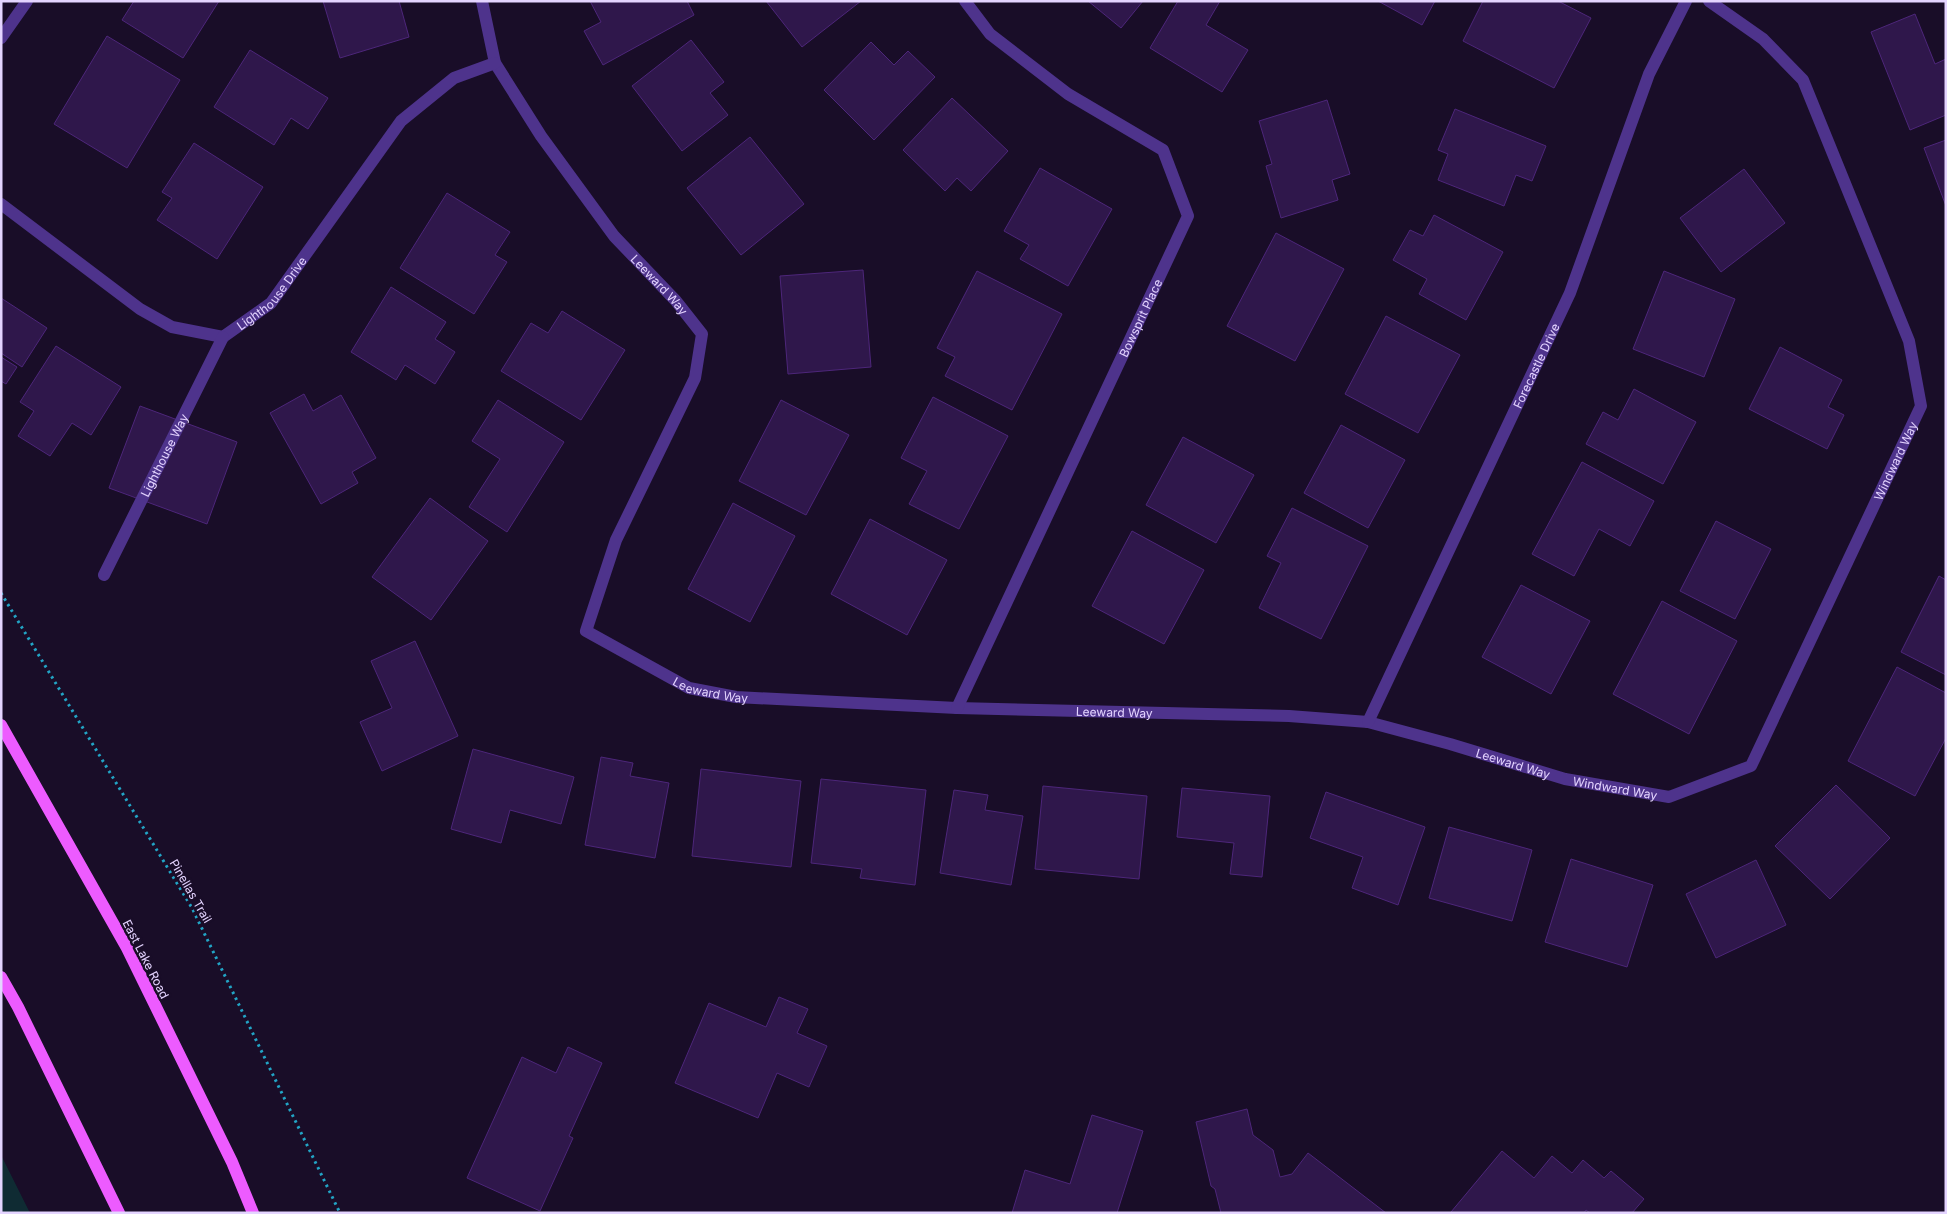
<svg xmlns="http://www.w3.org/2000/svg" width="1947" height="1214" font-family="Inter,sans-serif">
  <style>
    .green { fill: #0f2b33 }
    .building { fill: #2f174b; stroke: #4d267a }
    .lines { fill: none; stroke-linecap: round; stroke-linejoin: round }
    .path { stroke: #22a4c5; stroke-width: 3; stroke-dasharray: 2.5 4; stroke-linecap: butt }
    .minor { stroke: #4e338c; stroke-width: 12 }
    .primary { stroke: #ed5bff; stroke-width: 12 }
    .labels { text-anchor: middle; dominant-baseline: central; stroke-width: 5; stroke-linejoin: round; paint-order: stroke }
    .street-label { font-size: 12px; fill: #e4d4ff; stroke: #190d28 }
  </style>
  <rect width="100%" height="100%" fill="#190d28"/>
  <!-- green -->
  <path class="green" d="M1,1155L30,1213H1Z"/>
  <!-- building -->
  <path class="building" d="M134,1H219L183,58L122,20Z
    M323,1H399L409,37L340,58Z
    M590,1H687L694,15L603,65L584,31L601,22Z
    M766,1H861L802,47Z
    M1088,1H1143L1121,28Z
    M1178,1H1220L1206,25L1248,50L1222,92L1150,48Z
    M1378,1H1435L1422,25Z
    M1483,1H1558L1591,18L1554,88L1463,41Z
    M1915,14L1935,64L1946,59V115L1910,130L1871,32Z
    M107,36L180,80L127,168L54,124Z
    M691,40L724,82L710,93L728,115L682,151L632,86Z
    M871,42L894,65L908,51L935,77L874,140L824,90Z
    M250,50L328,98L308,129L291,118L274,145L214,107Z
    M952,98L1008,151L971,191L957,178L945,191L903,150Z
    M1327,100L1350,174L1332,180L1338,200L1281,218L1266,166L1272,164L1259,121Z
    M1455,109L1546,146L1532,181L1516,175L1504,206L1438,180L1448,154L1438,150Z
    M750,137L804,204L741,255L687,188Z
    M1946,140V206L1924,148Z
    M194,143L263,187L217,259L157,220L172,198L162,192Z
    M1040,168L1112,209L1068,286L1020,259L1029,245L1004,231Z
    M1744,169L1785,223L1721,272L1680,218Z
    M447,193L510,232L495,255L507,262L474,314L400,268Z
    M1434,215L1503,252L1466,320L1419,294L1427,279L1393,260L1410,230L1423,236Z
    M1276,233L1344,269L1295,361L1227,326Z
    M863,270L871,367L788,374L780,276Z
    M977,271L1062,314L1012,410L945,376L955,357L937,348Z
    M1664,271L1735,299L1704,377L1633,349Z
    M391,287L446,322L435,339L455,352L435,384L405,365L396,380L351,352Z
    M1,298L47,328L22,367L1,353Z
    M562,311L625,350L581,420L501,371L531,323L548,333Z
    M1386,316L1460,355L1418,433L1345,394Z
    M56,346L121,387L91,435L72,423L50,456L18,436L34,411L20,402Z
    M1780,347L1842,380L1828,407L1844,415L1827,449L1749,409Z
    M1,357L17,367L6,384L1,381Z
    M1634,389L1696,422L1663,484L1586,444L1603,412L1618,420Z
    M304,394L313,411L341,395L376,458L352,472L358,483L321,504L270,413Z
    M933,397L1008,436L959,529L909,504L927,471L901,458Z
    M498,400L564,442L507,532L469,507L500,459L472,441Z
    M781,400L849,435L806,515L739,481Z
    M140,406L237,442L207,524L109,488Z
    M1341,425L1405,460L1368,528L1304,493Z
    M1183,437L1254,475L1216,543L1146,505Z
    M1582,462L1654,501L1630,546L1599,529L1574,576L1532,554Z
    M430,498L488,541L431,620L372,577Z
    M733,503L795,536L750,622L688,589Z
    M1292,508L1368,546L1321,639L1259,608L1281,563L1267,556Z
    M870,519L947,560L907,635L831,594Z
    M1716,521L1771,549L1735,619L1680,591Z
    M1132,531L1204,570L1164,644L1092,606Z
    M1939,576L1946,580V675L1901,652Z
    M1521,585L1590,621L1551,694L1482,657Z
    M1662,601L1737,641L1689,734L1613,694Z
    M415,641L458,736L382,771L360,722L392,708L371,661Z
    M1897,667L1946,693V738L1915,796L1848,761Z
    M473,749L574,777L561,824L510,810L501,843L451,829Z
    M601,757L633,763L630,776L669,783L655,858L585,845Z
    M701,769L801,781L791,867L692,856Z
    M821,779L926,790L915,885L860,878L862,869L811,863Z
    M1836,785L1890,838L1830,899L1775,846Z
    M1043,786L1147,796L1139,879L1035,869Z
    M1182,788L1270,796L1262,877L1230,874L1234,843L1177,837Z
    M954,790L988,795L985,810L1023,816L1011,885L940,873Z
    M1326,792L1425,827L1398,905L1352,888L1363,857L1310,838Z
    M1449,827L1532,850L1512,921L1429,898Z
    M1571,859L1653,885L1627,967L1545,942Z
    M1756,860L1786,925L1716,958L1686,894Z
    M779,997L808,1009L797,1033L827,1046L809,1087L777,1073L758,1118L675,1083L709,1003L766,1027Z
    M568,1047L602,1063L569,1136L573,1138L540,1211L467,1178L522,1057L556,1073Z
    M1247,1109L1253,1135L1273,1150L1280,1177L1292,1174L1308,1153L1386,1213H1221L1215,1189L1211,1186L1196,1122Z
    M1092,1115L1143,1131L1117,1213H1012L1025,1170L1070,1184Z
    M1502,1151L1534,1178L1552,1156L1572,1173L1583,1160L1604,1178L1611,1171L1644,1199L1632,1213H1590L1586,1210L1584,1213H1452L1451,1212Z"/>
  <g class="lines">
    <!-- path -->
    <path class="path" d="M1,593L192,908L340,1213"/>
    <!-- minor -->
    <g class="minor">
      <path id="s1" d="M482,1L495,63L541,136L614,236L676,301L702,334L695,378L616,540L586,631L689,688L736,697L957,708L1289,716L1368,722L1450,744L1565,779L1669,797L1751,766L1921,406L1909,341L1803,80L1763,39L1709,1"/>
      <path d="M1,38L27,1"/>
      <path id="s2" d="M1,204L140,309L172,327L223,337L271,303L401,121L454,78L495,63"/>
      <path id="s3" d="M104,575L223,337"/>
      <path id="s4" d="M957,708L1188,216L1163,150L1068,94L990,34L965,1"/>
      <path id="s5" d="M1368,722L1570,293L1649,74L1686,1"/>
    </g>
    <!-- primary -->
    <path class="primary" d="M1,725L127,948L232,1162L253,1213
      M1,977L18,1007L119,1213"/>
  </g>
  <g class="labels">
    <!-- street labels -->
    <g class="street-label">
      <text stroke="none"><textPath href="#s1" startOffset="340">Leeward Way</textPath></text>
      <text stroke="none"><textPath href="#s2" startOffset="329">Lighthouse Drive</textPath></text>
      <text stroke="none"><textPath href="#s4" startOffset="431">Bowsprit Place</textPath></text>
      <text stroke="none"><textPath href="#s5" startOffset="394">Forecastle Drive</textPath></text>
      <text stroke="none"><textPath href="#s3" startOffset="134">Lighthouse Way</textPath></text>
      <text stroke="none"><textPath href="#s1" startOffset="2260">Windward Way</textPath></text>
      <text stroke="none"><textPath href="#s1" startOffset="865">Leeward Way</textPath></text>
      <text stroke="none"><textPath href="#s1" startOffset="1270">Leeward Way</textPath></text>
      <text stroke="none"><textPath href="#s1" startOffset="1675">Leeward Way</textPath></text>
      <text stroke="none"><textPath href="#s1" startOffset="1780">Windward Way</textPath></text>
      <text transform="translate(191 891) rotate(60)">Pinellas Trail</text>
      <text transform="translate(146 959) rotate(63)">East Lake Road</text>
    </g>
  </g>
  <!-- border -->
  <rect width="1947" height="1214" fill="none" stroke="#e4d4ff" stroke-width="5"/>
</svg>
